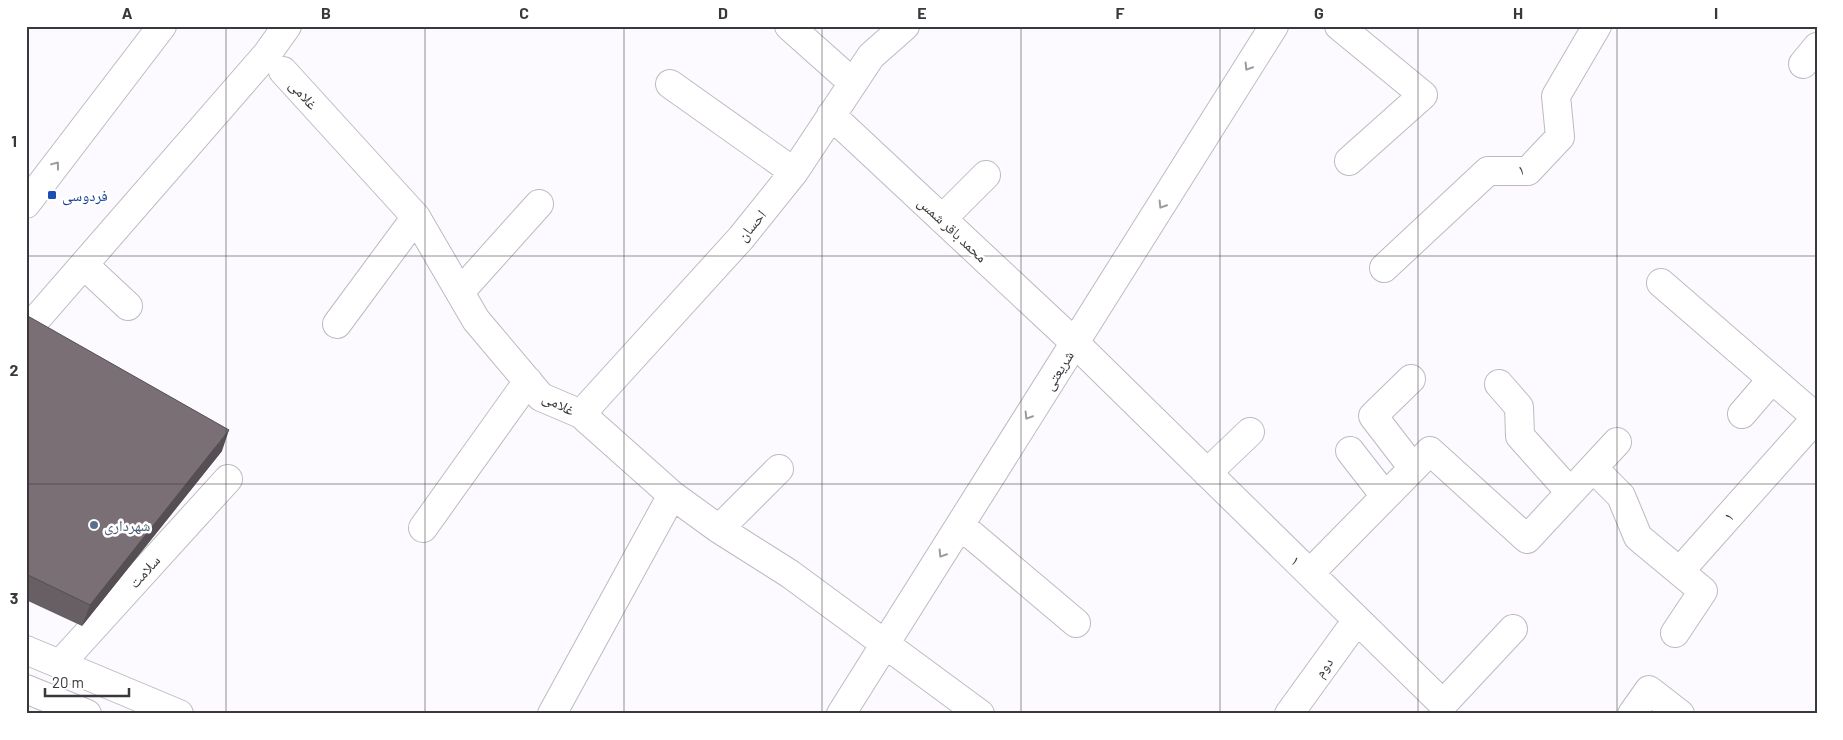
<svg xmlns="http://www.w3.org/2000/svg" width="1843" height="740" font-family="Barlow,'Noto Naskh Arabic',sans-serif">
  <style>
    .lines { fill: none; stroke-linecap: round; stroke-linejoin: round }
    .minor-casing { stroke: #bdb9c2; stroke-width: 30 }
    .major-casing { stroke: #bdb9c2; stroke-width: 30 }
    .minor { stroke: #fff; stroke-width: 28 }
    .major { stroke: #fff; stroke-width: 28 }
    .wall { fill: #685f65 }
    .shaded-wall { fill: #554e52 }
    .building { fill: #796f75; stroke: #554e52 }
    .oneway { stroke: #9c9c9e }
    .grid { fill: none; stroke: #3a383c; stroke-width: 1; stroke-opacity: 0.55 }
    .transit-dot { fill: #1a4fb4; stroke: #fff; stroke-width: 2 }
    .service-dot { fill: #5c6f8a; stroke: #fff; stroke-width: 2 }
    .labels { text-anchor: middle; dominant-baseline: central; stroke-width: 5; stroke-linejoin: round; paint-order: stroke }
    .street-label { font-size: 15px; fill: #3a383c; stroke: #fff }
    .transit-label { font-size: 15px; fill: #164399; stroke: #fff; text-anchor: start }
    .service-label { font-size: 15px; fill: #4e5e75; stroke: #fff; text-anchor: start }
    .neatline { fill: none; stroke: #3a383c; stroke-width: 2 }
    .grid-label { font-size: 16px; text-anchor: middle; font-weight: bold; fill: #3a383c }
  </style>
  <rect width="100%" height="100%" fill="#fcfafe"/>
  <g class="lines">
    <defs>
      <path id="minor" d="M789,26L853,83
        M1339,26L1423,95L1349,161
        M1803,64L1817,47
        M283,71L416,217L476,320L541,397L581,414L672,495L719,529L790,574L980,714
        M670,84L794,172
        M831,115L1075,343L1443,704L1513,629
        M26,204L162,26
        M942,219L986,175
        M84,265L128,306
        M1384,268L1488,171H1528L1560,137L1556,96L1597,26
        M1661,283L1817,418
        M460,292L539,204
        M337,324L416,217
        M26,331L267,54L287,26
        M1411,379L1373,416L1413,468
        M1499,384L1519,407L1520,436L1570,492
        M581,414L741,238L794,172L871,56L905,26
        M1742,414L1772,379
        M1350,451L1385,496
        M1593,468L1621,496L1638,537L1703,591L1675,633
        M1207,473L1250,432
        M960,525L1076,623
        M423,528L528,381
        M719,529L779,469
        M1680,571L1817,417
        M1310,573L1430,451L1527,539L1617,442
        M60,664L228,479
        M552,714L672,495
        M841,714L1274,26
        M1289,714L1357,620
        M1632,714L1649,690L1680,714"/>
      <path id="major" d="M26,650L179,714
        M26,689L87,714"/>
    </defs>
    <!-- minor casing -->
    <use href="#minor" class="minor-casing"/>
    <!-- major casing -->
    <use href="#major" class="major-casing"/>
    <!-- minor -->
    <use href="#minor" class="minor"/>
    <!-- major -->
    <use href="#major" class="major"/>
  </g>
  <!-- wall -->
  <path class="wall" d="M26,315L222,451L82,626L26,600Z"/>
  <!-- shaded-wall -->
  <path class="shaded-wall" d="M229,430L222,451L82,626L90,605Z"/>
  <!-- building -->
  <path class="building" d="M26,315L229,430L90,605L26,574Z"/>
  <!-- one-way arrows -->
  <defs><path id="oneway-chevron" d="M-2-3.5L2.5 0L-2 3.5" fill="none" stroke-width="1.6" stroke-linecap="round" stroke-linejoin="round" transform="scale(1.25)"/></defs>
  <g class="oneway">
    <use href="#oneway-chevron" transform="translate(1248 67) rotate(122)"/>
    <use href="#oneway-chevron" transform="translate(56 165) rotate(-53)"/>
    <use href="#oneway-chevron" transform="translate(1162 205) rotate(122)"/>
    <use href="#oneway-chevron" transform="translate(1028 416) rotate(122)"/>
    <use href="#oneway-chevron" transform="translate(942 554) rotate(122)"/>
  </g>
  <!-- grid -->
  <path class="grid" d="M226,26V714M425,26V714M624,26V714M822,26V714M1021,26V714M1220,26V714M1418,26V714M1617,26V714M26,256H1817M26,484H1817"/>
  <!-- markers -->
  <rect class="transit-dot" x="47" y="190" width="10" height="10" rx="2.5"/>
  <circle class="service-dot" cx="94" cy="525" r="5"/>
  <g class="labels">
    <!-- street labels -->
    <g class="street-label">
      <text transform="translate(304 94) rotate(48)">غلامی</text>
      <text transform="translate(1521 169) rotate(-10)">۱</text>
      <text transform="translate(751 225) rotate(-50)">احسان</text>
      <text transform="translate(953 229) rotate(43)">محمد باقر شمس</text>
      <text transform="translate(1058 370) rotate(-58)">شریعتی</text>
      <text transform="translate(559 403) rotate(27)">غلامی</text>
      <text transform="translate(1728 516) rotate(-48)">۱</text>
      <text transform="translate(1296 560) rotate(44)">۱</text>
      <text transform="translate(144 571) rotate(-48)">سلامت</text>
      <text transform="translate(1323 667) rotate(-54)">دوم</text>
    </g>
    <!-- transit labels -->
    <g class="transit-label">
      <text x="62" y="195">فردوسی</text>
    </g>
    <!-- service labels -->
    <g class="service-label">
      <text x="104" y="525">شهرداری</text>
    </g>
  </g>
  <!-- border -->
  <rect width="1843" height="740" fill="none" stroke="#ffffff" stroke-width="55"/>
  <!-- scale -->
  <path d="M45 688v8h84v-8" fill="none" stroke="#3a383c" stroke-width="2.5"/>
  <text x="52" y="688" font-size="15" fill="#3a383c" stroke="#ffffff" stroke-width="4" paint-order="stroke">20 m</text>
  <rect x="28" y="28" width="1788" height="684" class="neatline"/>
  <g class="grid-label">
    <text x="127" y="19">A</text>
    <text x="326" y="19">B</text>
    <text x="524" y="19">C</text>
    <text x="723" y="19">D</text>
    <text x="922" y="19">E</text>
    <text x="1120" y="19">F</text>
    <text x="1319" y="19">G</text>
    <text x="1518" y="19">H</text>
    <text x="1716" y="19">I</text>
    <text x="14" y="147">1</text>
    <text x="14" y="376">2</text>
    <text x="14" y="604">3</text>
  </g>
</svg>
